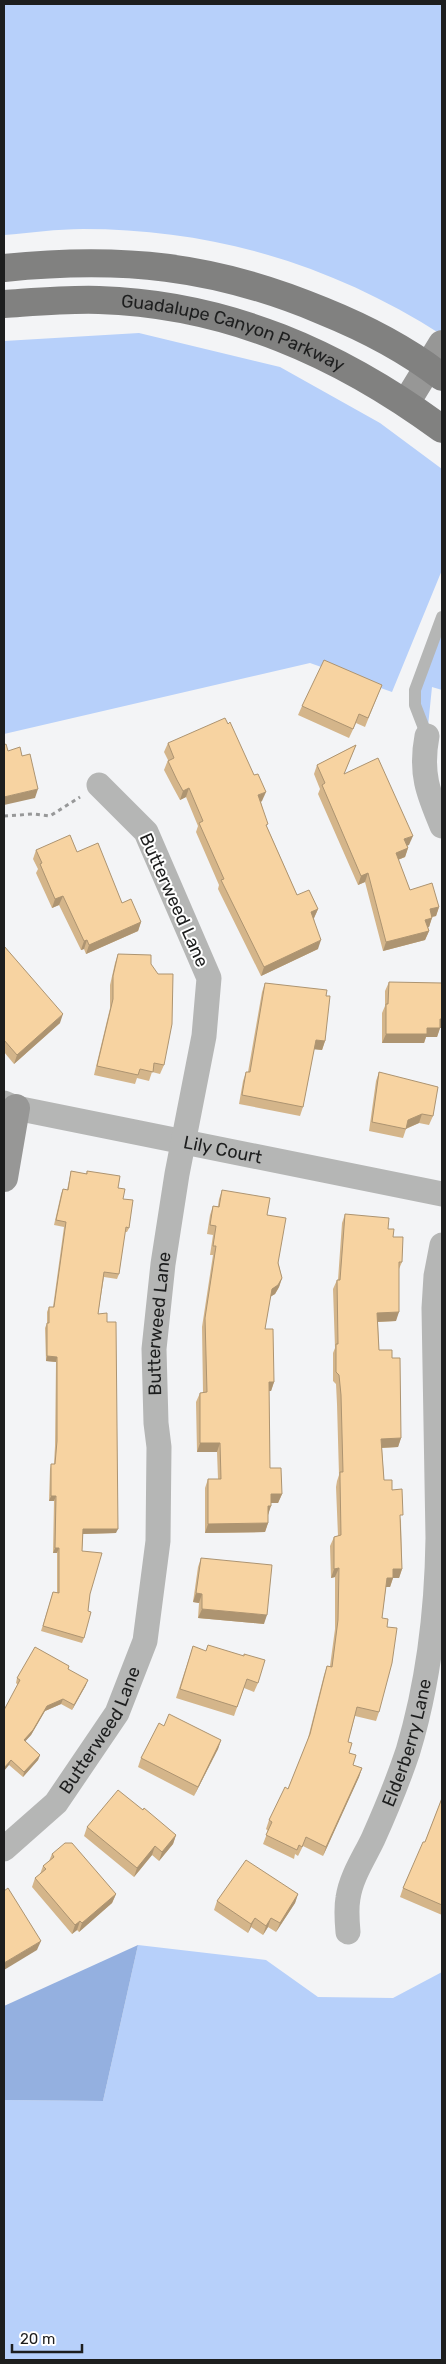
<svg xmlns="http://www.w3.org/2000/svg" width="446" height="2364" font-family="Rubik,sans-serif">
<style>
.green{fill:#b7d0fa}
.forest{fill:#94b0e0}
.lines{fill:none;stroke-linecap:round;stroke-linejoin:round}
.path{stroke:#979899;stroke-width:3;stroke-dasharray:4 4;stroke-linecap:butt}
.lane{stroke:#b5b6b5;stroke-width:12}
.street{stroke:#b5b6b5;stroke-width:25}
.secondary{stroke:#979796;stroke-width:28}
.primary{stroke:#818180;stroke-width:28}
.wall{fill:#d4b58a}
.shaded-wall{fill:#ad9471}
.building{fill:#f7d3a1;stroke:#ad9471}
.labels{text-anchor:middle;dominant-baseline:central;stroke-width:4;stroke-linejoin:round;paint-order:stroke}
.street-label{font-size:18px;fill:#1d1e1e;stroke:#fff}
</style>
<rect width="100%" height="100%" fill="#f3f4f6"/>
<g class="green">
<path d="M4,4h438v331c-109,-70 -228,-106 -359,-106 -26,0 -53,4 -79,6z"/>
<path d="M139,333l141,34 100,56 62,46v101l-50,122 -82,-29 -306,71v-393z"/>
<path d="M442,617v73l-10,-3 -5,49 -12,-46z"/>
<path d="M138,1945l128,15 52,37 75,1 49,-26v388h-438v-260l99,1z"/>
</g>
<path class="forest" d="M138,1945l-35,156 -99,-1v-94z"/>
<g class="lines">
<path class="path" d="M4,816l29,-2 17,2 30,-19"/>
<path class="lane" d="M427,736l-12,-31v-15l27,-73"/>
<g class="street">
<path d="M427,736c-7,37 1,57 15,90"/>
<path id="s1" d="M4,1103l12,5 426,86"/>
<path id="s2" d="M4,1849l52,-46 61,-90 28,-72 13,-100 1,-94 -3,-24 -2,-74 9,-85 14,-90 27,-138 5,-58 -63,-146 -47,-47"/>
<path id="s3" d="M348,1932c-1,-11 -2,-23 0,-34 3,-21 16,-40 25,-59 13,-29 25,-58 35,-88 21,-70 29,-141 30,-213l-4,-230 2,-32 6,-31"/>
</g>
<g class="secondary">
<path d="M406,403l36,-59"/>
<path d="M4,1178l12,-70"/>
</g>
<g class="primary">
<path d="M4,268c117,-12 210,-3 319,43 42,17 83,38 119,66"/>
<path id="s4" d="M4,304c31,-2 63,-5 95,-4 129,4 241,54 343,129"/>
</g>
</g>
<g class="wall">
<path d="M382,685l-17,42 -9,-4 -7,15 -51,-23 4,-9z"/>
<path d="M168,743l94,58 -1,1 6,25 30,68 21,14 -4,9 4,31 -57,27 -43,-87 1,-4 -23,-53 2,-6 -12,-29 -6,3 -6,-11 -10,-19 4,-10 -4,-8z"/>
<path d="M356,745l-12,29 65,71h-2l1,3 -3,9 -7,3 12,30 29,17 -3,9 -4,1 -3,10h-1l1,4 -4,9 -42,11 -18,-69 -7,3 -40,-91 2,-5 -6,-15 3,-9z"/>
<path d="M36,850l41,2 45,51 19,19 -3,9 -52,23 -2,-5 -3,1 -22,-45 -7,3 -16,-35 2,-4 -5,-10z"/>
<path d="M4,946l56,77 -46,41 -10,-12z"/>
<path d="M118,954l33,10 13,101 -4,9 -8,-2 -3,9 -12,-3 -2,6 -41,-9 16,-67v-23l5,-22z"/>
<path d="M389,982l51,46 -3,9h-11l-2,6h-42v-30l3,-7v-15z"/>
<path d="M265,983l61,13 -1,45 -3,9 -8,-1 -11,58 -3,9 -61,-12 4,-23 3,-9h2l14,-80z"/>
<path d="M379,1072l54,44 -4,9 -10,-2 -13,6 -3,9 -34,-7 7,-50z"/>
<path d="M71,1171l15,3 1,-3 31,17 5,11 6,29 -2,4h-2l-6,42 -2,5 -13,-2 -6,37 18,219 -33,1 -1,17 8,43 -6,44 -2,5 -41,-12 12,-39 4,1v-40h-4l1,-52h-5l1,-32 1,-5h3l1,-18 1,-84 -10,-1 -1,-33 2,-5v-11l2,-5h4l11,-80 -10,-2 7,-31 2,-5 4,1 3,-14z"/>
<path d="M222,1190l45,25 15,63 -3,9 -4,7 -5,3 -5,32 9,53 -3,9h-2l1,77 12,26 -4,9h-7l-3,12v8l-3,9 -60,1v-45l3,-9h10l-1,-27h-20l-1,-50 4,-9h3l-1,-66 11,-72h-3l3,-20 -6,-1 3,-19 3,-9h5l1,-7z"/>
<path d="M345,1214l43,15 5,8 9,25 -3,7 -3,52 -18,1 1,28 13,8 9,80 -3,9 -16,1 2,32 8,10 9,31 1,48 -3,9h-6l-3,9h-4l-4,31 -3,94 -3,9 -21,-5 -7,26 1,11 4,12 9,3 -3,9 -36,79 -20,-10 -5,10 -3,-2 -1,5 -31,-15 5,-13 -2,-2 3,-9 19,-31 19,-47 17,-67 3,-9h3l5,-37v-52l-4,1 -1,-32 4,-9 4,-1 -2,-49 1,-6 2,-6 -2,-71 -1,-20 -3,-3v-28l2,-5 -2,-59 4,-9h1l4,-57z"/>
<path d="M201,1558l63,66 -66,-6 1,-15 -6,-1 5,-35z"/>
<path d="M193,1646l65,37 -4,9 -10,-4 -10,28 -58,-18z"/>
<path d="M68,1669l18,16 -14,25 -11,-6 -16,7 -14,24 -6,6 15,14 -2,5 -15,17 -14,-12 9,-80 -2,-2 1,-5z"/>
<path d="M164,1726l57,14 -3,9 -24,47 -56,-29 3,-9z"/>
<path d="M442,1798v117l-42,-18 3,-9 22,-46z"/>
<path d="M143,1810l33,25 -3,9 -14,17 -7,-6 -18,22 -50,-41 3,-9z"/>
<path d="M52,1854l64,40 -4,9 -33,29 -2,-2 -5,4 -40,-47 3,-9 5,-4 3,-8 6,-5z"/>
<path d="M298,1894l-3,9 -19,29 -8,-5 -5,8 -12,-8 -3,6 -34,-23 3,-9z"/>
</g>
<g class="shaded-wall">
<path d="M189,788l-3,9 -6,3 3,-9z"/>
<path d="M38,789l-3,9 -31,7v-8z"/>
<path d="M266,792l-4,9 -7,3 3,-9z"/>
<path d="M413,836l-4,9 -8,3 3,-9z"/>
<path d="M408,848l-3,9 -13,5 4,-9z"/>
<path d="M368,873l-3,9 -7,3 3,-9z"/>
<path d="M63,896l-4,9 -7,3 3,-9z"/>
<path d="M439,907l-3,9 -10,2 4,-9z"/>
<path d="M318,909l-4,9 -6,3 3,-9z"/>
<path d="M432,918l-3,9 -7,2 3,-9z"/>
<path d="M141,922l-3,9 -52,23 3,-9z"/>
<path d="M429,931l-4,9 -42,11 3,-9z"/>
<path d="M87,940l-3,9 -3,1 3,-9z"/>
<path d="M321,940l-3,9 -57,27 3,-9z"/>
<path d="M63,1014l-3,9 -46,41 3,-9z"/>
<path d="M440,1019h2v9h-2l-3,9h-11l-2,6h-42l4,-9 41,-6z"/>
<path d="M316,1040l9,1 -3,9 -10,-1z"/>
<path d="M422,1114l-3,9 -14,6 3,-9z"/>
<path d="M282,1278l-3,9 -4,7 -7,4 4,-9z"/>
<path d="M399,1312l-3,9 -22,1 3,-9z"/>
<path d="M47,1356l10,1 -1,5 -10,-1z"/>
<path d="M269,1382h5l-3,9h-5z"/>
<path d="M401,1438l-3,9 -20,1 3,-9z"/>
<path d="M200,1443h20l-3,9h-20z"/>
<path d="M271,1494h11l-4,9h-10z"/>
<path d="M51,1496h5l-2,5h-5z"/>
<path d="M268,1506h3l-3,9z"/>
<path d="M268,1523l-3,9 -60,1 3,-9z"/>
<path d="M83,1529h35l-2,4 -34,1z"/>
<path d="M55,1548h4l-2,5h-4z"/>
<path d="M339,1568l-4,9 -4,1 3,-9z"/>
<path d="M393,1569h9l-3,9h-6l-3,9h-6l3,-9z"/>
<path d="M196,1593l6,1 -3,9 -6,-1z"/>
<path d="M202,1609l65,6 -3,9 -66,-6z"/>
<path d="M88,1680l-2,5 -14,25 2,-5z"/>
<path d="M63,1699l-2,5 -16,7 -14,24 -9,10 2,-5 23,-34z"/>
<path d="M221,1740l-3,9 -24,47 4,-9z"/>
<path d="M40,1755l-2,5 -15,17 1,-5z"/>
<path d="M11,1760l-2,5 -5,6v-3z"/>
<path d="M362,1768l-3,9 -36,79 3,-9z"/>
<path d="M176,1835l-3,9 -14,17 3,-9z"/>
<path d="M155,1846l-3,9 -18,22 3,-9z"/>
<path d="M116,1894l-4,9 -33,29 3,-9z"/>
<path d="M298,1894l-3,9 -19,29 4,-9z"/>
<path d="M255,1918l-4,9 -3,6 3,-9z"/>
<path d="M271,1918l-3,9 -5,8 3,-9z"/>
<path d="M80,1921l-3,9 -5,4 3,-9z"/>
<path d="M41,1941l-4,9 -33,20v-7z"/>
</g>
<g class="building">
<path d="M324,660l58,25 -14,33 -9,-4 -6,15 -51,-23z"/>
<path d="M225,718l3,6 2,-2 24,53 4,-1 8,18 -8,3 10,29 -2,1 31,70 12,-5 9,19 -7,3 10,28 -57,27 -43,-87 3,-1 -25,-56 4,-2 -14,-33 -6,3 -6,-11 -9,-19 6,-3 -6,-15z"/>
<path d="M6,744l2,7 12,-4 2,9 8,-2 8,35 -34,8v-52z"/>
<path d="M356,745l-12,29 34,-16 35,78 -9,3 4,9 -12,5 14,37 22,-7 7,24 -9,2 2,9 -7,2 4,11 -43,11 -18,-69 -7,3 -39,-91 3,-2 -8,-18z"/>
<path d="M70,835l7,17 21,-9 24,60 9,-4 10,23 -52,23 -2,-5 -3,1 -21,-45 -8,3 -15,-35 2,-1 -6,-13z"/>
<path d="M4,946l59,68 -46,41 -13,-15z"/>
<path d="M118,954l33,1v9l7,10h15l-1,50 -8,41 -10,-2 -1,9 -13,-3 -2,6 -41,-9 16,-67v-23z"/>
<path d="M389,982l53,1v36h-2v9h-13v6h-41v-30h2z"/>
<path d="M265,983l62,7 -1,6h4l-5,45 -9,-1 -13,67 -61,-12 4,-23h4z"/>
<path d="M379,1072l59,15 -5,29 -11,-2 -14,6 -2,9 -34,-7z"/>
<path d="M71,1171l16,3v-3l33,5 -2,12 7,1 -2,10 10,1 -4,28 -3,-1 -7,47 -15,-2 -6,42 9,-1v9h9l2,207h-35l-1,22 20,2 -12,41 -2,17 3,1 -7,26 -41,-12 10,-34 6,1v-45h-4l1,-52h-5v-32h4l2,-23v-84l-10,-1v-33h2v-16h5l12,-85 -10,-2 7,-31 5,1z"/>
<path d="M222,1190l48,8 -3,17 19,3 -8,45 4,15 -4,7 -6,4 -7,40h8l1,53h-5l1,86h11l1,26h-11v12h-3v17l-60,1v-45h13l-1,-36h-20v-50l7,-1 -2,-74 11,-72h-3l3,-20 -6,-1 3,-19 6,1z"/>
<path d="M345,1214l44,4 -1,11h6l-1,8h10l-1,25h-3v50l-22,1 2,37h13v8h8l1,80 -20,1 3,41h8v10l10,-1 1,26h-3l2,54h-9v9h-6l-5,40 6,1 -1,8 10,1 -5,35 -13,49 -22,-5 -9,35 4,1 -3,10 7,2 -3,10 9,3 -36,79 -20,-10 -4,10 -3,-2 -2,5 -31,-15 6,-13 -3,-2 16,-33 3,2 22,-55 17,-68 5,1 6,-47 1,-52 -5,1v-32l7,-2 -1,-57v-6h3l-2,-77 -2,-20 -3,-3v-28h2l-1,-64h3z"/>
<path d="M201,1558l71,7 -5,50 -65,-6v-15l-6,-1z"/>
<path d="M208,1645l36,11v-2l21,6 -7,23 -11,-4 -10,28 -57,-18 13,-43 13,5z"/>
<path d="M35,1647l34,19 -1,3 20,11 -14,25 -11,-6 -16,7 -14,24 -9,10 16,15 -16,17 -13,-12 -7,8v-58l16,-30 -3,-2z"/>
<path d="M169,1714l52,26 -23,47 -57,-29 18,-35 5,3z"/>
<path d="M118,1790l25,20 1,-2 32,27 -14,17 -7,-6 -18,22 -50,-41z"/>
<path d="M442,1798v107l-39,-17 20,-46h2z"/>
<path d="M65,1843h7l44,51 -34,29 -2,-2 -5,4 -40,-47 11,-9 -3,-3 11,-9 -2,-3z"/>
<path d="M246,1860l52,34 -18,29 -9,-5 -5,8 -11,-8 -4,6 -34,-23z"/>
<path d="M8,1888l33,53 -37,22v-72z"/>
</g>
<g class="labels">
<g class="street-label">
<text stroke="none"><textPath href="#s4" startOffset="234">Guadalupe Canyon Parkway</textPath></text>
<text transform="translate(174 900) rotate(66)">Butterweed Lane</text>
<text stroke="none"><textPath href="#s1" startOffset="224">Lily Court</textPath></text>
<text stroke="none"><textPath href="#s2" startOffset="574">Butterweed Lane</textPath></text>
<text stroke="none"><textPath href="#s2" startOffset="155">Butterweed Lane</textPath></text>
<text stroke="none"><textPath href="#s3" startOffset="201">Elderberry Lane</textPath></text>
</g>
</g>
<rect width="446" height="2364" fill="none" stroke="#1d1e1e" stroke-width="10"/>
<path d="M12 2344v8h70v-8" fill="none" stroke="#1d1e1e" stroke-width="2.5"/>
<text x="20" y="2344" font-size="15" fill="#1d1e1e" stroke="#ffffff" stroke-width="4" paint-order="stroke">20 m</text>
</svg>
